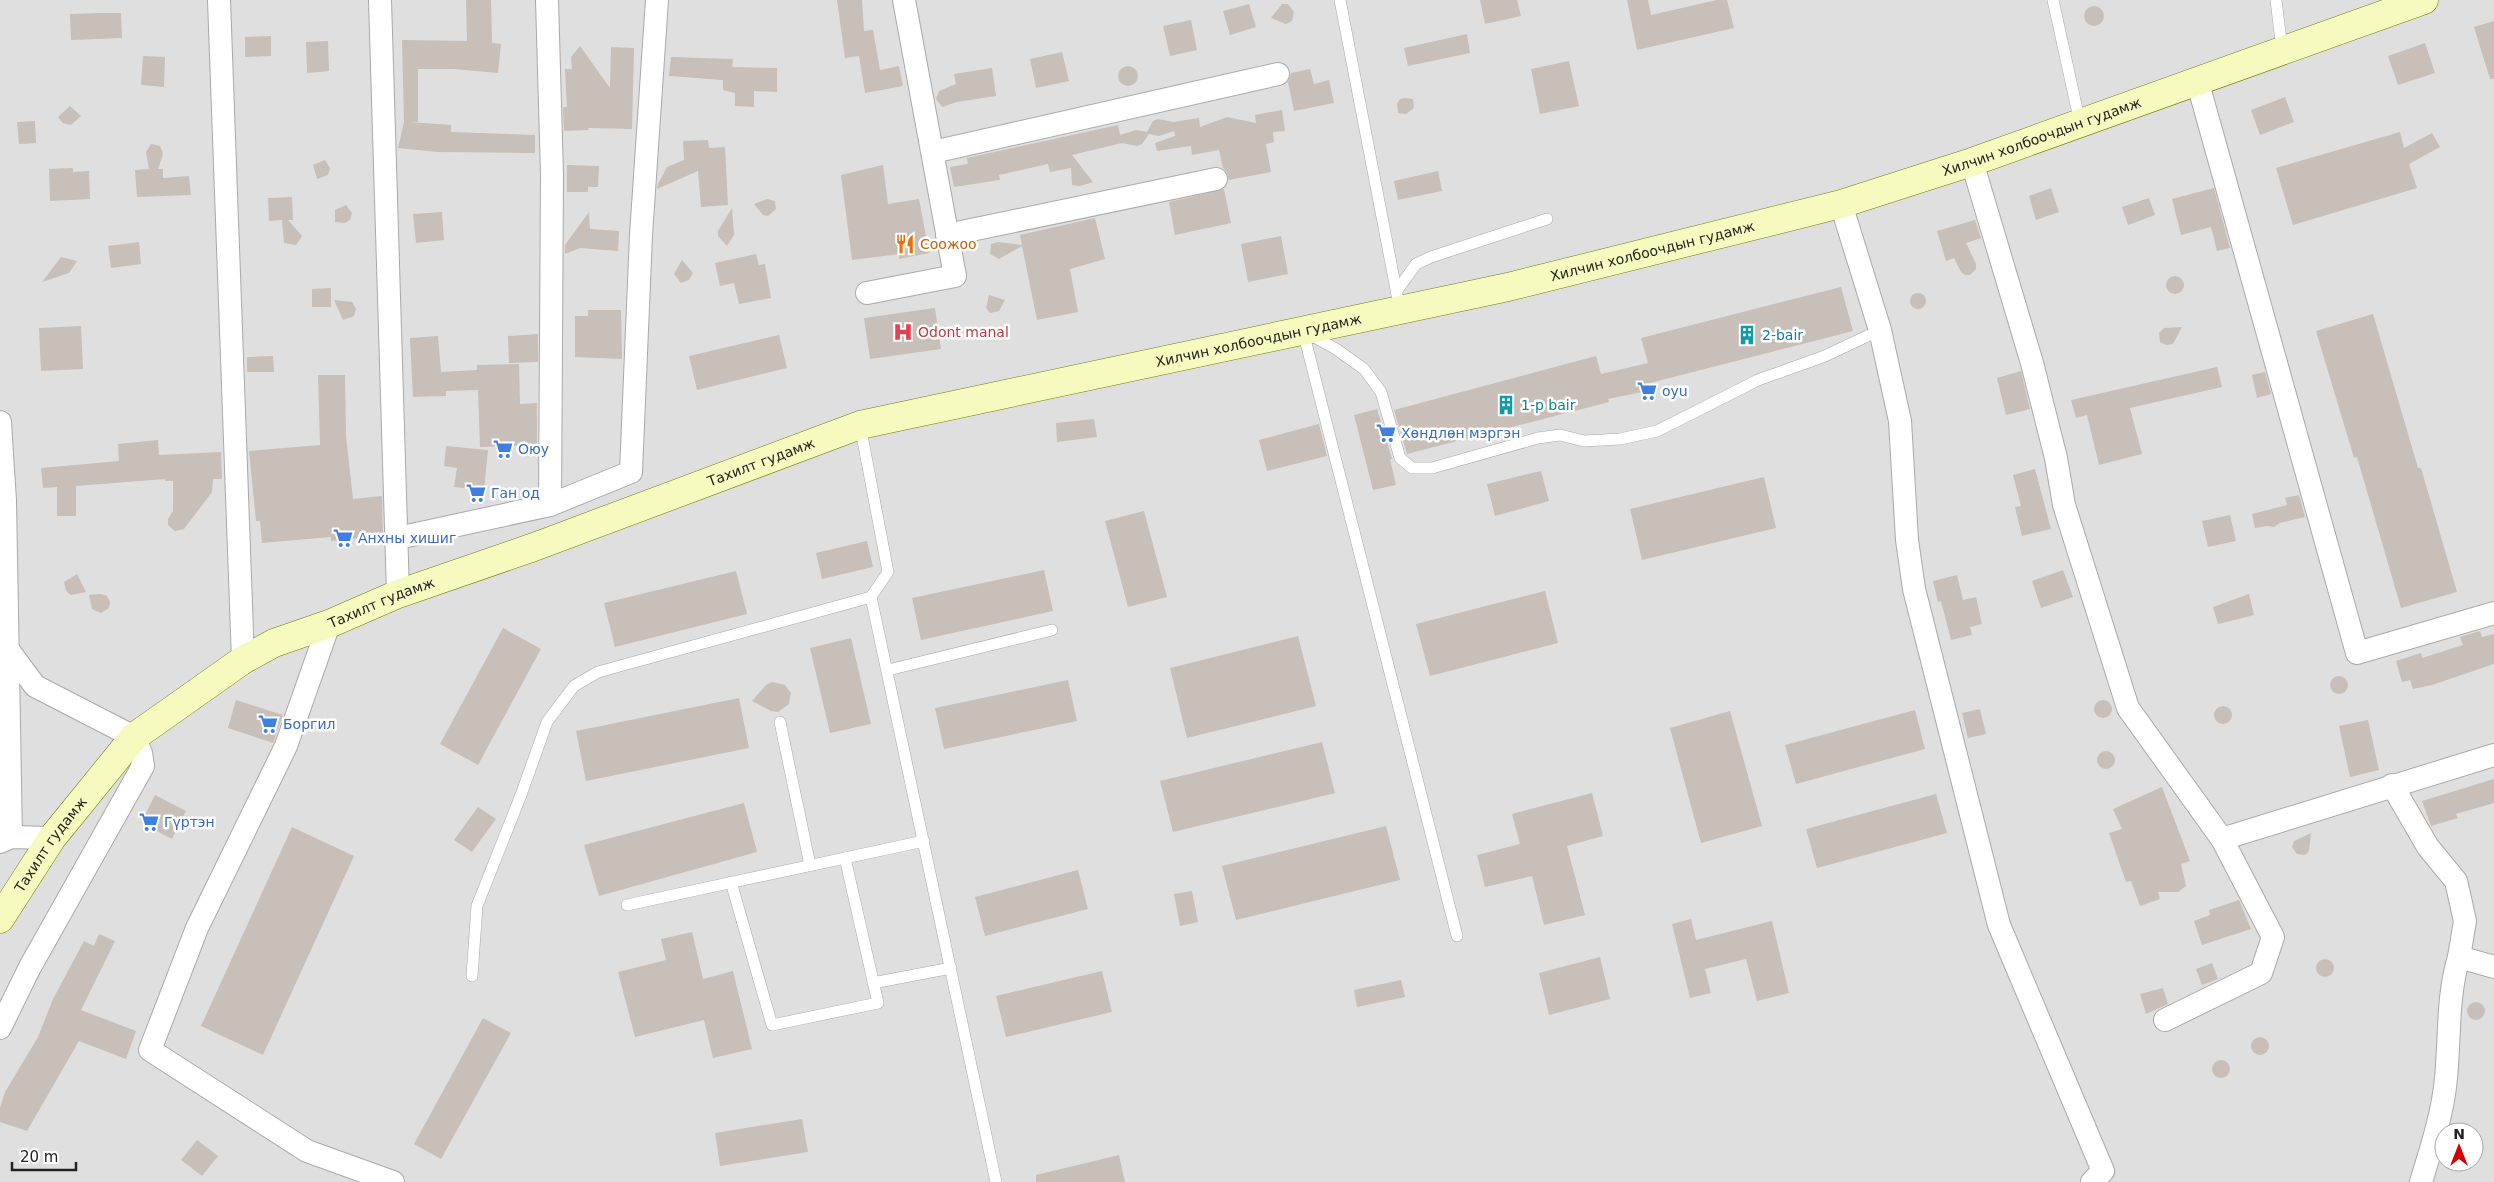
<svg xmlns="http://www.w3.org/2000/svg" width="2494" height="1182" font-family="'DejaVu Sans',sans-serif">
<style>
.residential{fill:#e0dfdf;fill-rule:evenodd}
.building{fill:#c7bfb8}
.lines{fill:none;stroke-linecap:round;stroke-linejoin:round}
.lane-casing{stroke:#a9a9a9;stroke-width:12}
.street-casing{stroke:#a9a9a9;stroke-width:24}
.secondary-casing{stroke:#707d05;stroke-width:29}
.lane{stroke:#fff;stroke-width:11}
.street{stroke:#fff;stroke-width:22}
.secondary{stroke:#f7fabf;stroke-width:28}
.labels{text-anchor:middle;dominant-baseline:central;stroke-width:5;stroke-linejoin:round;paint-order:stroke}
.street-label{font-size:14px;fill:#222;stroke:#fff}
.food-label{font-size:14px;fill:#c56008;stroke:#fff;text-anchor:start}
.health-label{font-size:14px;fill:#be3a42;stroke:#fff;text-anchor:start}
.culture-label{font-size:14px;fill:#0d838f;stroke:#fff;text-anchor:start}
.shop-label{font-size:14px;fill:#366cbe;stroke:#fff;text-anchor:start}
</style>
<rect width="100%" height="100%" fill="#f2efe9"/>
<path class="residential" d="M0,0h2494v1182h-2494zM2444,1132h30v30h-30z"/>
<g class="building">
<path d="M466,0h25l1,43 9,1 -3,29 -45,-4h-35v53h-8l41,3v7l84,3v18l-98,-1 -39,-4 6,-26 -2,-82 65,1z"/>
<path d="M837,0h25l2,31 9,-1 7,40 19,-4 4,20 -38,7 -6,-37 -14,2z"/>
<path d="M1480,0h37l4,16 -36,8z"/>
<path d="M1627,0h21l3,15 66,-15h10l7,28 -97,22z"/>
<path d="M1249,4l7,23 -26,8 -7,-24z"/>
<path d="M1282,4h6l6,8 -2,9 -6,3 -15,-6z"/>
<circle cx="2094" cy="16" r="10"/>
<path d="M99,13h22l1,25 -51,2 -1,-26z"/>
<path d="M1191,20l6,30 -27,6 -7,-30z"/>
<path d="M2494,21v58h-4l-16,-52z"/>
<path d="M1467,34l3,19 -62,13 -4,-18z"/>
<path d="M271,36v20l-26,1v-20z"/>
<path d="M328,41l1,30 -22,2 -1,-31z"/>
<path d="M2425,43l10,30 -37,12 -10,-29z"/>
<path d="M580,46l30,42 1,-41 23,1 -2,81 -44,-1 1,2 -25,1 -1,-24h4l-2,-38h7l-1,-12z"/>
<path d="M1062,52l7,29 -33,7 -6,-29z"/>
<path d="M143,56l22,1 -1,30 -23,-2z"/>
<path d="M671,57l62,2 -1,8 45,1v24l-23,-1v16l-19,-1v-13l-12,-3v-10l-54,-4z"/>
<path d="M1569,61l10,45 -39,8 -9,-45z"/>
<circle cx="1128" cy="76" r="10"/>
<path d="M992,68l4,28 -39,6 -15,5 -6,-8 3,-8 17,-7 -2,-10z"/>
<path d="M1310,69l4,15 15,-4 5,23 -40,8 -6,-29 3,-9z"/>
<path d="M2285,97l9,25 -34,13 -9,-25z"/>
<path d="M1405,98l8,1 1,9 -8,6 -8,-1 -1,-9 3,-5z"/>
<path d="M70,106l11,10 -10,9 -8,-2 -5,-6z"/>
<path d="M1282,110l3,21 -12,1 1,10 -8,2 5,28 -42,8 -3,-9 -3,-3 -4,-18 -27,5 -1,-9 -34,5 -2,-8 20,-7 -1,-5 -15,5 -10,-2 -7,10 -5,2 -15,-3 -50,12 21,27 -13,4 -8,-1 -1,-17 -21,4 -2,-8 -49,11 1,5 -46,7 -4,-20 18,-3 -1,-6 151,-33 2,10 16,-5 11,2 6,-11 5,-2 15,3 26,-4 1,9 27,-10 29,6 -1,-8z"/>
<path d="M35,121l1,22 -17,1 -2,-22z"/>
<path d="M2400,132l4,16 28,-15 8,14 -31,17 8,24 -124,37 -17,-57z"/>
<path d="M708,140l1,8 16,-1 3,58 -27,2 -3,-36 -41,18 1,-5 9,-17 17,-7 -1,-19z"/>
<path d="M151,144l9,2 3,8 -5,15h5v9l26,-2 2,19 -54,2 -2,-27 14,-1 -3,-17z"/>
<path d="M325,160l5,8 -2,7 -11,4 -4,-14z"/>
<path d="M567,165l32,1 -1,21h-10v5h-21z"/>
<path d="M883,165l5,39 31,-5 10,54 -30,6v-5l-47,6 -11,-85z"/>
<path d="M73,168v4l16,-1 1,28 -40,2 -1,-32z"/>
<path d="M1438,171l4,20 -44,9 -4,-19z"/>
<path d="M2051,188l8,24 -23,8 -7,-24z"/>
<path d="M2214,188l16,60 -13,3 -6,-24 -30,8 -9,-36z"/>
<path d="M1224,189l7,34 -56,12 -6,-33z"/>
<path d="M292,197l1,23h-5l14,16 -6,9 -12,-2 -2,-23 -13,1 -1,-23z"/>
<path d="M2149,198l6,17 -27,10 -6,-18z"/>
<path d="M767,199l8,2 1,8 -8,7 -5,-1 -9,-11z"/>
<path d="M346,205l6,8 -2,7 -5,3 -10,-1v-12z"/>
<path d="M732,208l2,27 -7,11 -9,-10v-5z"/>
<path d="M442,212l2,28 -28,3 -3,-29z"/>
<path d="M589,212l1,17 29,2 -1,20 -38,-3 -15,6v-9z"/>
<path d="M1095,218l10,41 -35,10 8,43 -41,8 -15,-74 -23,13 -9,-5 1,-10 7,-2 24,3 -2,-10z"/>
<path d="M1975,220l6,18 -15,5 10,21v5l-6,6h-5l-4,-3 -7,-14 -8,3 -9,-30z"/>
<path d="M1281,236l7,38 -40,8 -7,-38z"/>
<path d="M139,242l2,22 -30,4 -3,-22z"/>
<path d="M756,254l3,11 6,-1 6,34 -32,6 -5,-21 -14,3 -5,-23z"/>
<path d="M61,257l16,4 -8,12 -27,9z"/>
<path d="M682,260l11,13 -4,7 -8,3 -7,-9z"/>
<circle cx="2175" cy="285" r="9"/>
<path d="M1841,287l12,44 -207,53 1,7 -39,8 1,3 -202,52 -13,-44 202,-54 5,18 47,-11 -7,-25z"/>
<path d="M331,288v19h-19v-18z"/>
<circle cx="1918" cy="301" r="8"/>
<path d="M989,295l16,5 -6,11 -9,2 -4,-5z"/>
<path d="M334,300l18,2 4,7 -2,7 -11,4z"/>
<path d="M935,308l6,41 -71,10 -6,-41z"/>
<path d="M588,310h33l1,49 -47,-2v-41h13z"/>
<path d="M2373,314l45,154h3l36,124 -56,16 -44,-151 -3,1 -38,-127z"/>
<path d="M81,326l2,43 -42,2 -2,-43z"/>
<path d="M2182,327l-9,17 -7,1 -6,-3 -1,-9 5,-5z"/>
<path d="M538,334v28l-29,1 -1,-27z"/>
<path d="M779,335l8,33 -90,22 -8,-34z"/>
<path d="M438,336l3,36 36,-2v-5l42,-1 1,40 17,-1v42l-57,2 -2,-57 -32,1v5l-33,1 -3,-59z"/>
<path d="M273,356l1,16h-27v-15z"/>
<path d="M2217,367l5,20 -92,21 12,46 -43,11 -12,-50 -11,3 -5,-18z"/>
<path d="M2021,371l9,38 -24,6 -9,-37z"/>
<path d="M2265,372l6,22 -14,4 -5,-23z"/>
<path d="M318,375h27l1,61 7,63 29,-3 1,40 -52,5v-4l-69,6 -2,-22h-4l-7,-70 71,-6z"/>
<path d="M1377,409l15,50h-2l6,26 -23,5 -19,-75z"/>
<path d="M1094,419l3,18 -40,5 -1,-19z"/>
<path d="M1319,424l8,32 -60,15 -8,-31z"/>
<path d="M158,440l1,15 62,-3 1,27h-9l-1,13 -28,37 -9,2 -7,-6v-6l5,-8v-30h-8v-2l-89,7v30h-19v-29l-14,1 -2,-20 78,-7 -1,-17z"/>
<path d="M446,446l42,4 -4,40 -30,-3 3,-19 -13,-2z"/>
<path d="M2035,469l16,60 -29,7 -7,-29 6,-1 -8,-31z"/>
<path d="M1541,471l8,30 -54,15 -8,-32z"/>
<path d="M1764,477l12,51 -134,32 -12,-51z"/>
<path d="M2299,495l6,22 -25,6 -6,4 -7,-1 -12,2 -3,-14 35,-9 -2,-7z"/>
<path d="M1144,511l23,86 -39,10 -23,-86z"/>
<path d="M2230,515l6,26 -28,6 -6,-26z"/>
<path d="M867,541l6,26 -51,12 -6,-26z"/>
<path d="M1044,570l9,41 -132,29 -9,-42z"/>
<path d="M2063,570l10,27 -32,11 -9,-27z"/>
<path d="M736,571l11,43 -132,33 -11,-44z"/>
<path d="M77,574l9,18 -15,3 -5,-4 -2,-9z"/>
<path d="M1957,575l6,25 13,-3 6,27 -12,3 2,8 -21,5 -10,-39 -3,1 -5,-21z"/>
<path d="M1545,591l13,52 -128,33 -14,-52z"/>
<path d="M101,594l6,2 3,6 -1,6 -8,5 -9,-4 -3,-14z"/>
<path d="M2249,594l5,21 -36,9 -5,-17z"/>
<path d="M503,628l38,21 -63,116 -38,-21z"/>
<path d="M2480,631l2,6 12,-3v30l-62,21 -19,4 -3,-9 -8,2 -6,-21 25,-8 1,5 41,-13 -3,-8z"/>
<path d="M1298,636l18,70 -129,32 -17,-70z"/>
<path d="M851,638l20,86 -41,9 -20,-85z"/>
<circle cx="2339" cy="685" r="9"/>
<path d="M1068,680l9,41 -133,28 -9,-41z"/>
<path d="M772,682l13,3 6,8 -2,11 -11,8 -7,-1 -19,-10 14,-16z"/>
<path d="M739,698l10,50 -163,33 -10,-50z"/>
<path d="M236,700l47,15 -10,28 -45,-15z"/>
<circle cx="2103" cy="709" r="9"/>
<circle cx="2223" cy="715" r="9"/>
<path d="M1980,709l6,25 -18,4 -6,-25z"/>
<path d="M1915,710l10,39 -129,35 -11,-39z"/>
<path d="M1730,711l32,115 -61,17 -31,-115z"/>
<path d="M2368,720l11,50 -29,7 -11,-51z"/>
<path d="M1322,742l13,51 -162,39 -13,-51z"/>
<circle cx="2106" cy="760" r="9"/>
<path d="M2494,779v24l-38,11 2,4 -27,8 -9,-25z"/>
<path d="M2162,787l28,74 -9,3 5,22 -8,6h-20l2,7 -20,7 -9,-25 -5,1 -17,-49 13,-4 -9,-20z"/>
<path d="M1592,793l11,43 -36,10 18,69 -41,10 -12,-49 -47,11 -8,-32 43,-11 -8,-30z"/>
<path d="M1936,794l11,39 -130,35 -11,-39z"/>
<path d="M155,795l31,16 -14,28 -31,-16z"/>
<path d="M744,803l13,49 -158,44 -15,-51z"/>
<path d="M478,807l18,12 -24,33 -18,-12z"/>
<path d="M1386,826l14,54 -164,40 -14,-54z"/>
<path d="M292,827l62,29 -91,199 -62,-29z"/>
<path d="M2311,833l-2,18 -4,4 -8,-1 -5,-7 2,-6z"/>
<path d="M1078,870l10,39 -103,27 -10,-39z"/>
<path d="M1192,891l6,31 -18,4 -6,-32z"/>
<path d="M2239,900l12,29 -49,16 -8,-24 16,-6 -1,-5z"/>
<path d="M1691,919l5,21 76,-19 17,72 -32,8 -11,-42 -41,10 6,24 -21,5 -18,-74z"/>
<path d="M692,932l11,47 30,-8 19,78 -39,9 -9,-38 -69,17 -17,-65 48,-12 -5,-21z"/>
<path d="M99,934l16,7 -34,69 55,21 -10,28 -47,-18 -52,90 -27,-9v-14l5,-16 33,-55 15,-38 31,-58 10,5z"/>
<path d="M1600,957l10,42 -61,16 -10,-42z"/>
<circle cx="2325" cy="968" r="9"/>
<path d="M2212,963l6,16 -16,6 -6,-16z"/>
<path d="M1102,971l10,41 -106,25 -10,-41z"/>
<path d="M1401,980l4,17 -48,10 -3,-17z"/>
<path d="M2163,988l5,16 -22,10 -6,-20z"/>
<circle cx="2476" cy="1011" r="9"/>
<path d="M483,1018l28,15 -70,126 -27,-15z"/>
<circle cx="2260" cy="1046" r="9"/>
<circle cx="2221" cy="1069" r="9"/>
<path d="M802,1119l6,33 -88,14 -5,-33z"/>
<path d="M197,1140l21,16 -16,20 -21,-16z"/>
<path d="M1119,1155l6,27h-89v-7z"/>
</g>
<g class="lines">
<defs>
<g id="lane">
<path d="M1340,0l60,310"/>
<path d="M2053,0l27,123"/>
<path d="M2276,0l6,50"/>
<path d="M1396,292l20,-28 15,-7 116,-38"/>
<path d="M1303,331l154,605"/>
<path d="M1309,334l27,15 28,20 17,23 19,66 12,10h20l106,-30 22,-3 24,6 36,-2 37,-8 101,-51 67,-24 55,-26"/>
<path d="M860,425l28,147 -17,25 125,585"/>
<path d="M888,670l164,-40"/>
<path d="M780,722l30,143"/>
<path d="M731,882l41,143 106,-22 -33,-145"/>
<path d="M627,905l297,-64"/>
<path d="M472,976l5,-70 44,-111 26,-73 27,-36 24,-14 273,-75"/>
<path d="M873,983l78,-15"/>
</g>
<g id="street">
<path d="M219,0l24,660"/>
<path d="M380,0l18,594"/>
<path d="M547,0l5,175 -2,330"/>
<path d="M2197,80l160,573 137,-40"/>
<path d="M933,152l345,-78"/>
<path d="M1972,162l60,201 24,95 8,47 64,203 94,131 51,98 -12,36 -96,47"/>
<path d="M1841,204l39,126 20,91 7,119 7,49 85,336 104,246 -11,11"/>
<path d="M947,235l269,-56"/>
<path d="M867,293l88,-17 -51,-276"/>
<path d="M0,422l5,79 6,336"/>
<path d="M398,538l152,-33 81,-33 10,-237 16,-235"/>
<path d="M329,624l-43,122 -89,182 -47,122 157,101 86,31"/>
<path d="M2392,785l36,62 28,34 9,40 -6,36 35,10"/>
<path d="M2222,839l272,-84"/>
<path d="M0,842l11,-5 41,1"/>
<path d="M0,1028l30,-61 113,-201 -2,-13 -7,-16 -99,-51 -26,-35"/>
<path d="M2421,1182c10,-33 22,-69 25,-104 4,-40 1,-82 13,-121"/>
</g>
<g id="secondary">
<path id="s1" d="M0,919l52,-81 82,-101 109,-77 31,-17 55,-19 69,-30 136,-47 326,-122 648,-138 333,-83 131,-42 452,-162"/>
</g>
</defs>
<use href="#lane" class="lane-casing"/>
<use href="#street" class="street-casing"/>
<use href="#secondary" class="secondary-casing"/>
<use href="#lane" class="lane"/>
<use href="#street" class="street"/>
<use href="#secondary" class="secondary"/>
</g>
<defs>
<symbol id="restaurant-bare" viewBox="-9 -9 18 18"><path d="M-5-6h1v4h1v-4h1v4h1v-4h1v5L-1.5 .5V6h-2V.5L-5-1ZM5-6V6H3V1.5H1.5Q1.5-4 5-6Z" fill="#e8710a" stroke="#fff" stroke-width="2.5" paint-order="stroke"/></symbol>
<symbol id="hospital-bare" viewBox="-9 -9 18 18"><path d="M-5-5h3v3.5h4V-5h3V5h-3V1.5h-4V5h-3Z" fill="#e0444e" stroke="#fff" stroke-width="2.5" paint-order="stroke"/></symbol>
<symbol id="building-bare" viewBox="-9 -9 18 18"><path d="M-4-6H4V6H1V3H-1V6H-4ZM-2.5-4.3h1.7v1.8h-1.7ZM.8-4.3h1.7v1.8H.8ZM-2.5-1h1.7V.8h-1.7ZM.8-1h1.7V.8H.8Z" fill="#0f9aa8" stroke="#fff" stroke-width="2.5" paint-order="stroke"/></symbol>
<symbol id="supermarket-bare" viewBox="-9 -9 18 18"><path d="M-6-5.5h2.5l.6 2H6L4.5 2H-2.5L-4.4-4H-6ZM-1.5 3.2a1.3 1.3 0 1 0 .1 0ZM3 3.2a1.3 1.3 0 1 0 .1 0Z" fill="#3f7fe0" stroke="#fff" stroke-width="2.5" paint-order="stroke"/></symbol>
</defs>
<g fill-rule="evenodd">
<use href="#restaurant-bare" x="891" y="230" width="28" height="28"/>
<use href="#hospital-bare" x="889" y="318" width="28" height="28"/>
<use href="#building-bare" x="1733" y="321" width="28" height="28"/>
<use href="#supermarket-bare" x="1633" y="377" width="28" height="28"/>
<use href="#building-bare" x="1492" y="391" width="28" height="28"/>
<use href="#supermarket-bare" x="1372" y="419" width="28" height="28"/>
<use href="#supermarket-bare" x="489" y="435" width="28" height="28"/>
<use href="#supermarket-bare" x="462" y="479" width="28" height="28"/>
<use href="#supermarket-bare" x="329" y="524" width="28" height="28"/>
<use href="#supermarket-bare" x="254" y="710" width="28" height="28"/>
<use href="#supermarket-bare" x="135" y="808" width="28" height="28"/>
</g>
<g class="labels">
<g class="street-label">
<text stroke="none"><textPath href="#s1" startOffset="2238">Хилчин холбоочдын гудамж</textPath></text>
<text stroke="none"><textPath href="#s1" startOffset="1832">Хилчин холбоочдын гудамж</textPath></text>
<text stroke="none"><textPath href="#s1" startOffset="1428">Хилчин холбоочдын гудамж</textPath></text>
<text stroke="none"><textPath href="#s1" startOffset="915">Тахилт гудамж</textPath></text>
<text stroke="none"><textPath href="#s1" startOffset="510">Тахилт гудамж</textPath></text>
<text stroke="none"><textPath href="#s1" startOffset="90">Тахилт гудамж</textPath></text>
</g>
<g class="food-label">
<text x="920" y="244">Соожоо</text>
</g>
<g class="health-label">
<text x="918" y="332">Odont manal</text>
</g>
<g class="culture-label">
<text x="1762" y="335">2-bair</text>
<text x="1521" y="405">1-p bair</text>
</g>
<g class="shop-label">
<text x="1662" y="391">oyu</text>
<text x="1401" y="433">Хөндлөн мэргэн</text>
<text x="518" y="449">Оюу</text>
<text x="491" y="493">Ган од</text>
<text x="358" y="538">Анхны хишиг</text>
<text x="283" y="724">Боргил</text>
<text x="164" y="822">Гүртэн</text>
</g>
</g>
<g transform="translate(2459 1147)"><circle r="24" fill="#ffffff" stroke="#a7a7a7"/>
<path d="M0-4L9 19L0 12L-9 19Z" fill="#d40000"/>
<text y="-8" font-size="14" font-weight="bold" text-anchor="middle" fill="#222222">N</text>
</g>
<path d="M12 1162v8h64v-8" fill="none" stroke="#222222" stroke-width="2.5"/>
<text x="20" y="1162" font-size="15" fill="#222222" stroke="#ffffff" stroke-width="4" paint-order="stroke">20 m</text>
</svg>
